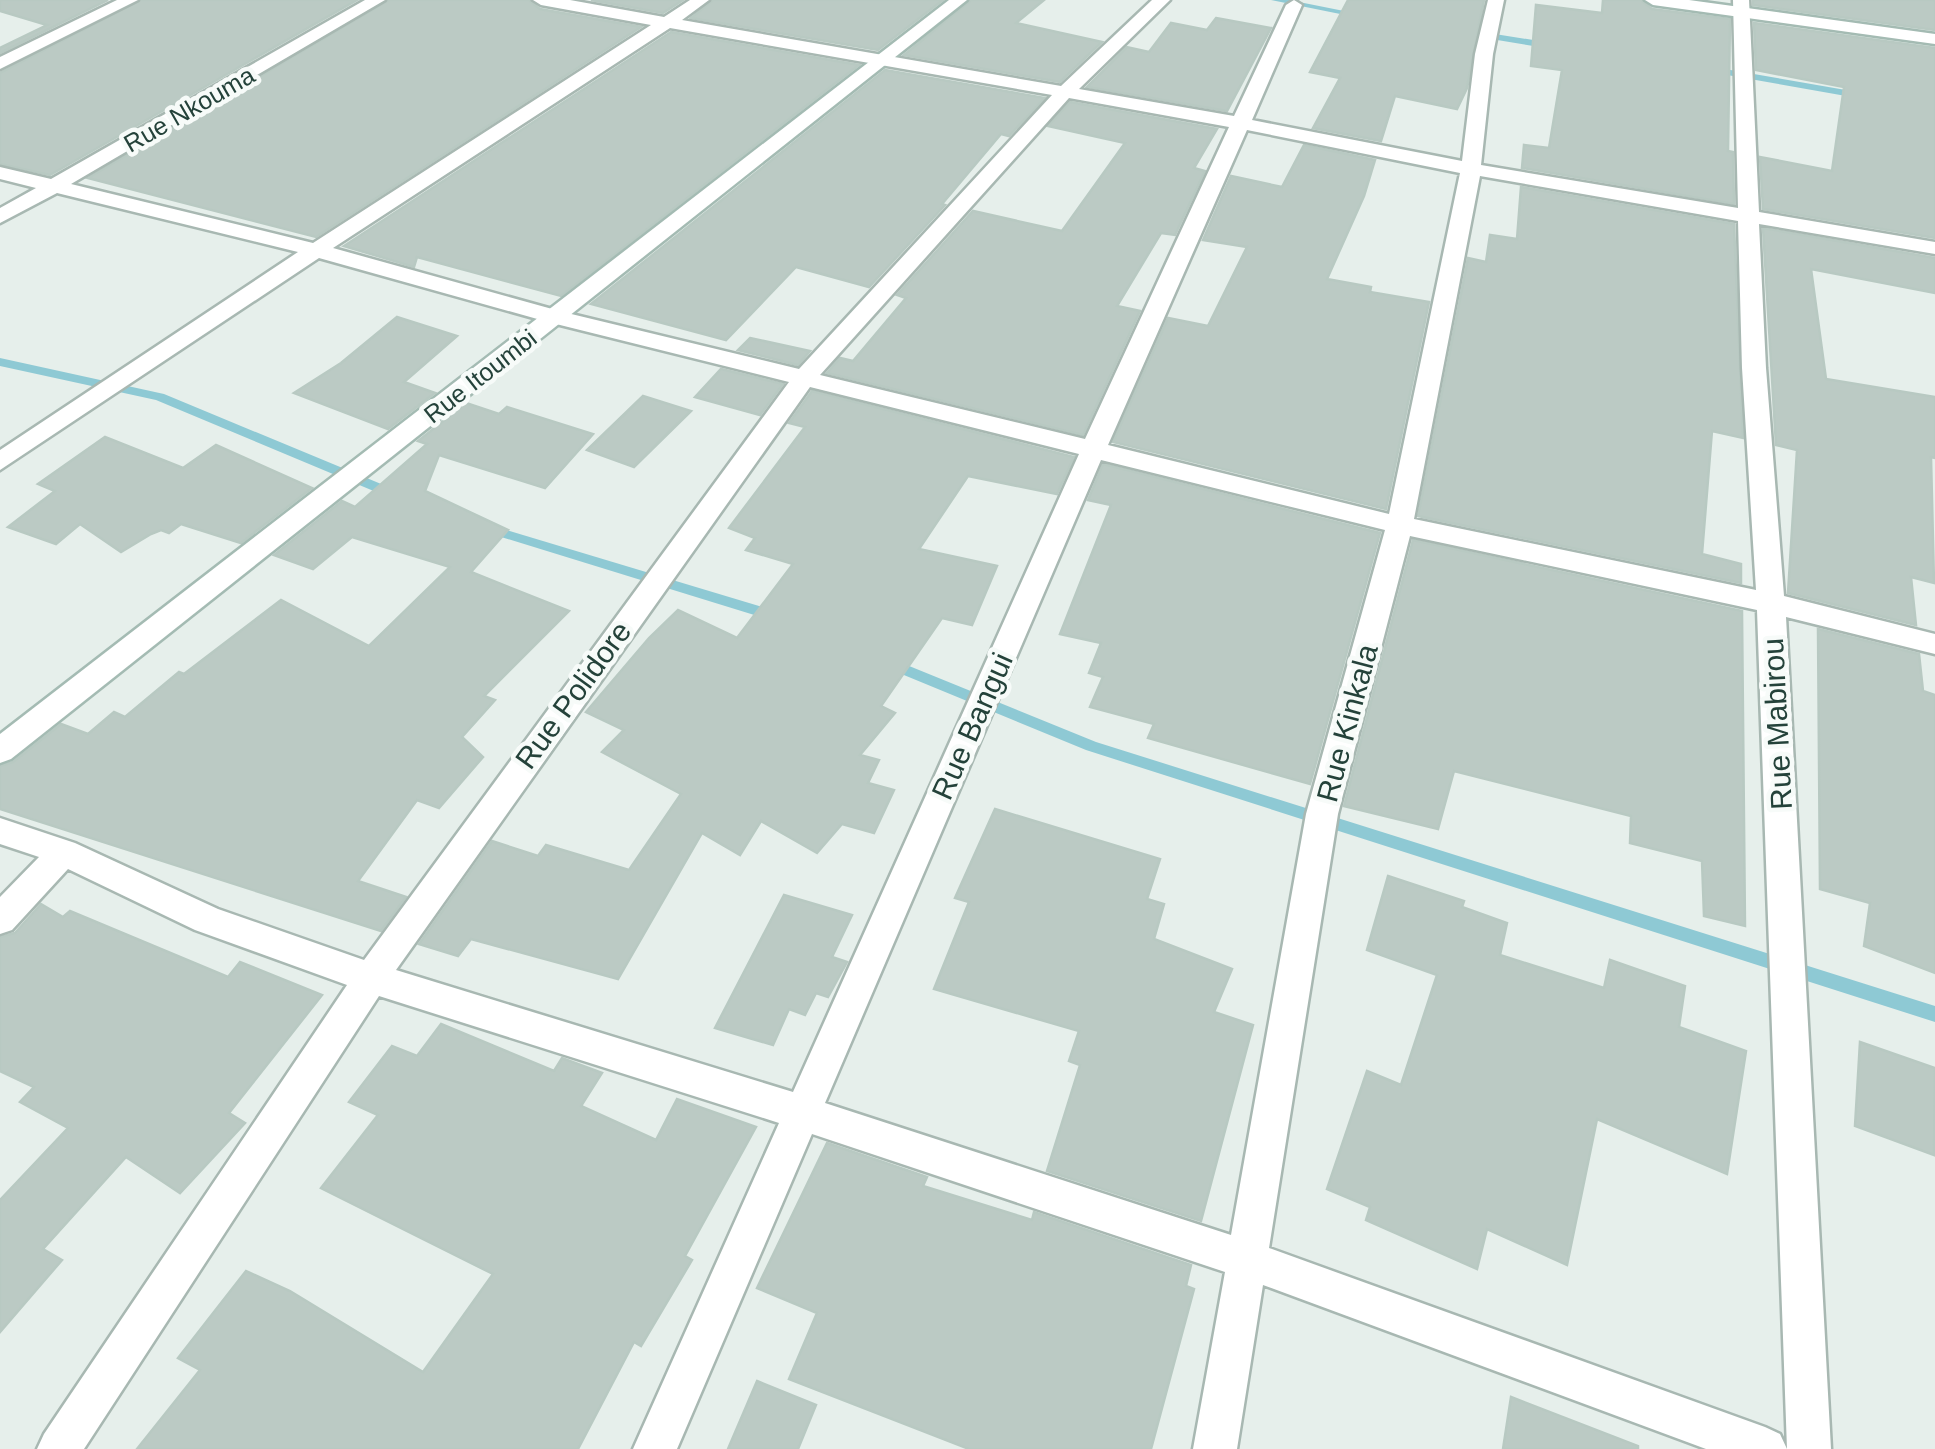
<svg xmlns="http://www.w3.org/2000/svg" width="1935" height="1449" font-family="Helvetica,sans-serif">
<style>
.lines{fill:none;stroke-linecap:round;stroke-linejoin:round}
.stream{fill:#8ec9d4;fill-rule:evenodd}
.building{fill:#bbcac4;stroke:#b8c9c2;stroke-width:2.5}
.street-casing{stroke:#a8b8b2;stroke-width:5}
.secondary-casing{stroke:#a4bbb3;stroke-width:5}
.street{fill:#fff;fill-rule:evenodd}
.secondary{fill:#fff;fill-rule:evenodd}
.labels{text-anchor:middle;dominant-baseline:central;stroke-width:9;stroke-linejoin:round;paint-order:stroke}
.far-street-label{font-size:25px;fill:#24423a;stroke:#f7fbf9}
.street-label{font-size:30px;fill:#24423a;stroke:#f7fbf9}
</style>
<rect width="100%" height="100%" fill="#e6efeb"/>
<g class="lines">
<g class="stream">
<path d="M1271,0h18l75,15 -4,3z"/>
<path d="M1476,31l76,12 4,3 -4,3 -79,-13 -1,-2z"/>
<path d="M1713,67l150,26 5,3 -5,3 -153,-27v-4z"/>
<path d="M0,358l164,36 234,97 1,3 -6,4 -5,-1 -232,-97 -156,-34z"/>
<path d="M490,525l289,87 2,4 -7,5 -289,-89 -2,-3z"/>
<path d="M887,657l209,85 839,264v16l-849,-272 -204,-84 -2,-4 2,-4z"/>
</g>
</g>
<g class="building">
<path d="M0,0h108l-108,53v-5l47,-23 -47,-14z"/>
<path d="M141,0h216l-307,175 -50,-11v-91z"/>
<path d="M389,0h140l11,9 101,18 -325,210 -228,-59z"/>
<path d="M591,0h92l-20,13z"/>
<path d="M713,0h230l-65,50 -187,-32z"/>
<path d="M971,0h73l-28,23 86,19 -42,40 -156,-27z"/>
<path d="M1348,0h136l-17,88 -10,21 -62,-13 -14,45 -68,-13 27,-50 -30,-6z"/>
<path d="M1603,0h38l11,9 78,10 -2,132 5,1 1,52 -212,-36 2,-23 25,3 13,-78 -31,-4 5,-61 66,8z"/>
<path d="M1753,0h182v30l-182,-25z"/>
<path d="M1216,18l55,10 -44,83 -140,-24 40,-40 22,5 22,-29 36,7z"/>
<path d="M1754,23l181,25v190l-172,-29 -3,-52 72,14 12,-84 -88,-17z"/>
<path d="M671,32l188,33 -298,231 -144,-39 -3,10 -70,-21z"/>
<path d="M885,70l160,28 -36,38 -8,-2 -59,70 3,1 -76,82 -73,-20 -70,73 -135,-36z"/>
<path d="M1070,102l147,27 -23,39 11,3 -30,64 -14,-2 -44,73 23,5 -57,124 -256,-62 13,-15 13,3 53,-63 -9,-3 76,-84 89,20 63,-88 -77,-17z"/>
<path d="M1304,145l71,15 -11,36 -37,83 44,8 -1,5 59,10 -43,207 -273,-67 55,-124 40,8 39,-79 -44,-7 28,-64 51,11z"/>
<path d="M1521,187l213,37 9,214 -31,-7 -10,123 39,10v19l-323,-67 50,-258 18,4 4,-27 27,4z"/>
<path d="M1763,228l172,30v35l-124,-24 15,110 109,18v61l-4,-1 3,126 -23,-6 5,48 -128,-32 9,-143 -21,-5z"/>
<path d="M397,317l60,19 -53,46 31,11 -47,36 -94,-36 47,-30z"/>
<path d="M750,338l60,13 -12,14 -60,-15z"/>
<path d="M721,369l62,15 -23,31 -65,-18z"/>
<path d="M812,391l262,66 -17,37 -89,-18 -49,73 78,17 -25,59 -30,-7 -61,88 14,7 -35,42 19,5 -11,23 26,7 -20,43 -32,-9 -25,29 -56,-32 -21,34 -38,-22 -84,146 -147,-40 -13,17 -39,-12 73,-103 46,15 8,-11 83,25 52,-76 -79,-42 22,-22 -38,-18 63,-74 29,-28 59,28 56,-74 -47,-14 9,-12 -26,-10 76,-101 -16,-4z"/>
<path d="M643,396l48,15 -57,56 -47,-17z"/>
<path d="M466,403l33,11 8,-7 86,27 -48,54 -106,-33 -14,36 83,39 -37,42 98,39 -85,85 11,4 -33,37 21,20 -44,51 -22,-8 -59,81 48,16 -25,34 -381,-122v-43l13,-4 48,-38 27,10 26,-22 11,5 54,-45 5,2 97,-74 88,46 81,-79 -98,-30 -39,32 -39,-14 68,-54 13,6 72,-63 -9,-3z"/>
<path d="M105,437l78,31 33,-23 96,43 -71,55 -60,-19 -12,9 -8,-3 -10,4 -30,18 -41,-28 -24,20 -48,-17 47,-36 -17,-7z"/>
<path d="M1103,464l277,69 -70,251 -162,-46 6,-14 -64,-17 13,-30 -14,-4 12,-30 -41,-9 51,-129 -23,-5z"/>
<path d="M1413,540l329,71 3,315 -41,-10 -2,-55 -72,-18 1,-27 -177,-45 -16,58 -94,-23z"/>
<path d="M1818,629l101,25 4,37 12,4v278l-71,-27 6,-43 -50,-14z"/>
<path d="M995,809l165,50 -13,40 17,5 -10,35 78,30 -18,43 39,13 -52,196 -154,-50 33,-106 -11,-4 10,-30 -145,-42 35,-87 -14,-4z"/>
<path d="M1388,876l76,25 -2,6 45,16 -7,32 104,33 6,-28 75,26 -6,41 67,24 -19,123 -130,-55 -30,146 -80,-36 -10,40 -111,-49 4,-13 -43,-18 40,-118 34,14 36,-110 -70,-25z"/>
<path d="M784,895l68,20 -20,42 15,5 -19,35 -12,-4 -11,22 -16,-6 -16,36 -58,-17z"/>
<path d="M41,904l22,13 7,-6 158,66 12,-15 82,33 -93,118 16,10 -65,70 -54,-36 -83,92 19,11 -62,72v-132l68,-72 -48,-26 14,-15 -34,-16v-134l15,-4z"/>
<path d="M441,1024l113,47 8,-13 40,15 -21,33 75,34 21,-41 79,28 -71,129 7,4 -51,86 -7,-4 -56,107h-441l63,-79 -22,-12 68,-87 44,20 133,81 70,-98 -172,-86 57,-73 -29,-13 43,-56 25,10z"/>
<path d="M1860,1042l75,26 -1,87 -79,-29z"/>
<path d="M827,1143l100,34 -4,9 109,34 2,-8 157,53 -5,21 8,3 -43,160h-182l-180,-70 28,-66 -60,-25z"/>
<path d="M757,1381l59,24 -18,44h-70z"/>
<path d="M1511,1397l127,49v3h-135z"/>
</g>
<g class="lines">
<defs>
<g id="street">
<path d="M117,0h21l-138,69v-12z"/>
<path d="M365,0h20l-314,184 242,59 338,-218 -110,-20 -8,-5h37l94,17 26,-17h19l-27,20 379,66 91,-86h18l-91,89 155,27 52,-111 8,-5 8,5 -50,115 210,41 13,-107 13,-54h16l-11,54 -12,111 257,43 -5,-208h16l10,212 176,30v12l-176,-30 7,144 18,228 151,38v20l-149,-37 45,832h-44l-30,-839 -347,-74 -72,278 -69,434 496,179 15,7 7,15h-81l-443,-164 -26,164h-44l32,-177 -413,-138 -135,315h-44l146,-326 -400,-127 -295,453h-47l7,-15 303,-449 -152,-55 -127,-61 -56,61 -12,4v-37l39,-40 -39,-13v-26l75,25 143,66 146,51 425,-578 -241,-60 -229,-64 -319,212v-20l298,-198 -241,-59 -57,30v-15l36,-20 -36,-9v-12l51,12zM670,28l382,67 -253,274 -236,-57 -230,-64zM1069,98l160,29 -144,312 -265,-64zM1247,130l213,43 -71,341 -281,-69zM1480,176l258,45 4,147 14,222 -342,-71zM810,387l269,67 -286,638 -397,-122zM1101,460l284,70 -79,284 -75,421 -406,-132z"/>
</g>
<g id="secondary">
<path d="M949,0h18l-956,759 -11,4v-29z"/>
<path d="M1645,0h44l246,34v10l-282,-39z"/>
</g>
</defs>
<use href="#street" class="street-casing"/>
<use href="#secondary" class="secondary-casing"/>
<use href="#street" class="street"/>
<use href="#secondary" class="secondary"/>
</g>
<g class="labels">
<g class="far-street-label">
<text transform="translate(189 109) rotate(-30)">Rue Nkouma</text>
<text transform="translate(480 376) rotate(-38)">Rue Itoumbi</text>
</g>
<g class="street-label">
<text transform="translate(573 695) rotate(-54)">Rue Polidore</text>
<text transform="translate(1347 723) rotate(-75)">Rue Kinkala</text>
<text transform="translate(1777 724) rotate(-93)">Rue Mabirou</text>
<text transform="translate(972 726) rotate(-66)">Rue Bangui</text>
</g>
</g>
</svg>
